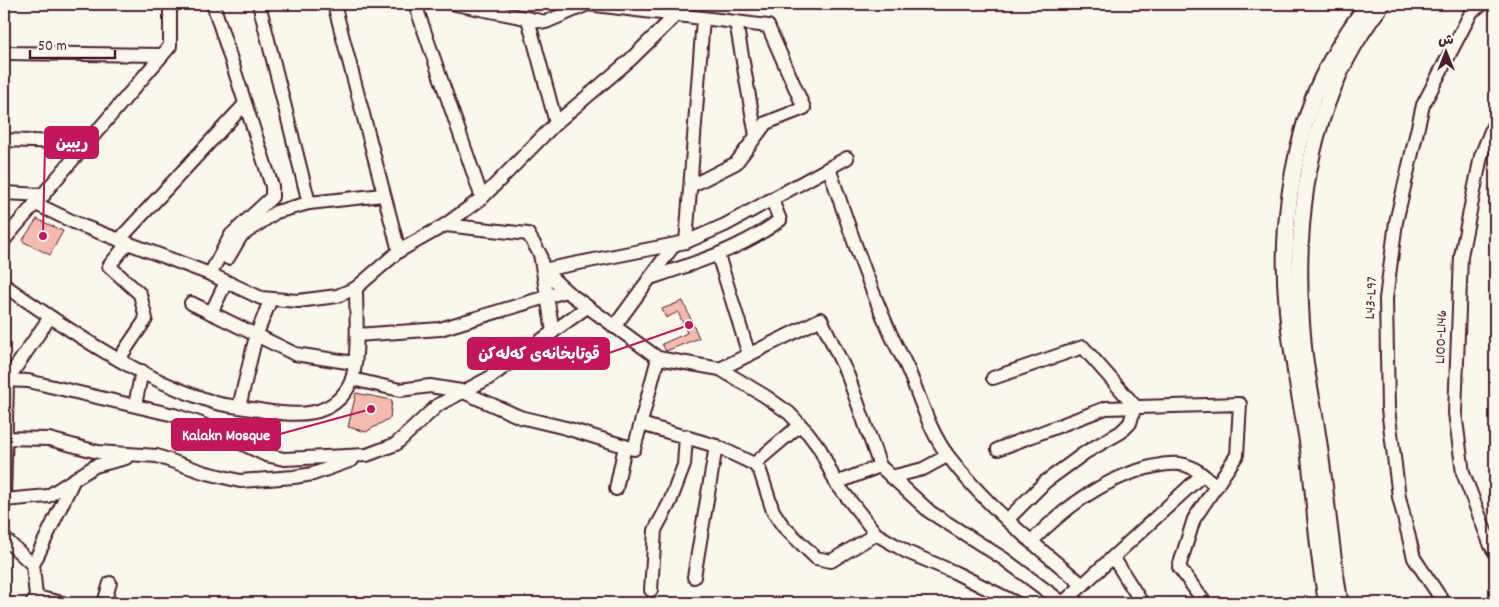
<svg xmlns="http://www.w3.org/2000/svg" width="1499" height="607" font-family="Dekko,'Playpen Sans Arabic',sans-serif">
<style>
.building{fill:#f5baaf;stroke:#4a1f2b}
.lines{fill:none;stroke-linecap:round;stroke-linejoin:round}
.minor-casing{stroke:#4a1f2b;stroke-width:16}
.tertiary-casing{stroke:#4a1f2b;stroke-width:19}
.minor{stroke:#fbf7ec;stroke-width:12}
.tertiary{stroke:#fbf7ec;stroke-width:15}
.labels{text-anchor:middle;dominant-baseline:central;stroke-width:5;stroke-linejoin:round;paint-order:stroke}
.street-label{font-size:15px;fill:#4a1f2b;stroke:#fbf7ec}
.leader{fill:none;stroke:#c2185b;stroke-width:2}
.callout-dot{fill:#c2185b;stroke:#fbf7ec;stroke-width:2}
.callout{fill:#c2185b;stroke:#c2185b;stroke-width:2}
.callout-label{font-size:16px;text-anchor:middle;font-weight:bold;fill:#fff}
</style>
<rect width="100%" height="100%" fill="#fbf7ec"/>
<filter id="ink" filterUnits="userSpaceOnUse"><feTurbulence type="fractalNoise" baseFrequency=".02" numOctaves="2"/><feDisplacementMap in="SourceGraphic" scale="10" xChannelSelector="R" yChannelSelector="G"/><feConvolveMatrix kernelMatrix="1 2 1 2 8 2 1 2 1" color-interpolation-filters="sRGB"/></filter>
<g filter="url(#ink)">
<g class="building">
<path d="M37,219l26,12 -13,24 -28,-14z"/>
<path d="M683,301l16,37 -33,13 -4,-7 25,-11 -9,-21 -12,6 -4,-9z"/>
<path d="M356,393l36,7 -2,18 -24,14 -18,-5z"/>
</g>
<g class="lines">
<defs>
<g id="minor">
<path d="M259,4l50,199"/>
<path d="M334,4l65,247"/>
<path d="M415,4l67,194"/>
<path d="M455,4l91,18 42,-18"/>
<path d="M587,4l181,22 36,82 -38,15 -30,40 -45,23"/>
<path d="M528,19l28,104"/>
<path d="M736,22l20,114"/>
<path d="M4,53l158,2"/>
<path d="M1495,121l-14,35 -20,100 -6,157 8,60 28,73 4,6"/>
<path d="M4,140l83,3"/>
<path d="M829,168c18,54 36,108 59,160 6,15 15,29 21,44 12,28 21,61 40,85 38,50 86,88 134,128"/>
<path d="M4,193l40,2"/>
<path d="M36,204l44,21 130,49 51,24 37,3 39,-5 19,-8 43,-37 46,-26 37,-27 74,-75 74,-63 46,-45"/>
<path d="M445,225l83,9 12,20 13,78"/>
<path d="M4,240l166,-194v-42"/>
<path d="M119,240l126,-136"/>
<path d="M686,242l17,-223"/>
<path d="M718,255l31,100"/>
<path d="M228,258l13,-22 35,-24 33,-9 74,-8"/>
<path d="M543,270l23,21 92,67 62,11 45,27 24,17 19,20 12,16 16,34 40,51 31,18 47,20 62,31"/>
<path d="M543,270l143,-28 39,-17 122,-67"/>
<path d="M210,274l21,-39 41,-38v-11l-59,-182"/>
<path d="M650,278c46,-15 91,-29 130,-58l-8,-20"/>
<path d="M4,285c66,46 134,94 212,118 16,4 33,5 49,8 32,5 66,7 84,-25 11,-19 7,-75 7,-98"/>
<path d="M191,303l104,51 59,9"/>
<path d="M211,313l15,-31"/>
<path d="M614,327l60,-82"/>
<path d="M357,335l83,-6 126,-38"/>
<path d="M119,359l27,-40 -6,-25 -31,-28 18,-22"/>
<path d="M720,369l101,-50 27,57 32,90 50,46 74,47 59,44"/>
<path d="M993,378l90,-31 52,59"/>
<path d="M352,379l48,11 30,-4 31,5 59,26 46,11 68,21 24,-91"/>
<path d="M4,380l24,1 146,34 25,8 67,32 18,4 83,-4 29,-11 42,-39 51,-27 98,-71"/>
<path d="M135,405l7,-34"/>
<path d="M239,407l17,-71 14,-35"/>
<path d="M641,424l75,22 38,18 6,7 13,40 10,15 33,32 15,3 45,-27"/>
<path d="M5,438l44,1 49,13 59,4 46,16 37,9 54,-4 19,-3 39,-14"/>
<path d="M998,449l108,-41 134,-4 -3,51 -43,64 -15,48 26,36"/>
<path d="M754,464l46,-39"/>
<path d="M891,477l32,-8 24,-13"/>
<path d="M836,483l44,-17"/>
<path d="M616,489l9,-43"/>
<path d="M4,500l3,-120 43,-63"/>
<path d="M4,500l44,-4 47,-30 31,-8"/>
<path d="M1007,520l38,-38 41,-30 35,-20 9,-9 5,-17"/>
<path d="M4,538l29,27"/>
<path d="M1031,542c33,-34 70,-62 116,-74 12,-3 25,-6 38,-3 12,3 22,14 32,21"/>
<path d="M1113,557l29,46"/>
<path d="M694,577l22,-131"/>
<path d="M651,590l4,-60 15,-28 14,-37 2,-29"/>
<path d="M36,597l27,6"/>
<path d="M32,603l4,-6 -3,-32 40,-84"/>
<path d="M104,603l6,-20"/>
<path d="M1063,603l139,-128"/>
<path d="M1444,603l-30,-45 -15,-61 -11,-88 -2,-110 10,-77 27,-117 49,-94 11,-7"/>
</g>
<g id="tertiary">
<path d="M1327,603c-11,-54 -12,-110 -20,-165 -7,-44 -17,-89 -20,-134 -6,-67 3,-142 26,-205 13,-34 33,-66 55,-95"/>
<path d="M1340,603c-10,-57 -14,-115 -23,-172 -4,-30 -12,-60 -14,-90 -11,-118 4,-242 79,-337"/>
</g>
</defs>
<use href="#minor" class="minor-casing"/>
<use href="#tertiary" class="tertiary-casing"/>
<use href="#minor" class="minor"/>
<use href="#tertiary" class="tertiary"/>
</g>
</g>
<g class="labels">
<g class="street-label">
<text transform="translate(1372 298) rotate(-87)">L43-L97</text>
<text transform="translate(1442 337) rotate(-88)">L100-L146</text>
</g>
</g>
<path class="leader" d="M43 236L45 143M689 325L609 353M371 409L280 434"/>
<g class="callout-dot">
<circle cx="43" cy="236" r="5"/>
<circle cx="689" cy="325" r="5"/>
<circle cx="371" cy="409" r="5"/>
</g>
<g class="callout">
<rect x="45" y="127" width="53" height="31" rx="5"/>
<rect x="468" y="338" width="141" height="31" rx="5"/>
<rect x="172" y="419" width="108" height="31" rx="5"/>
</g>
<g class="callout-label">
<text x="72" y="148">ریبین</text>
<text x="539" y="359">قوتابخانەی کەلەکن</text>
<text x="226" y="440">Kalakn Mosque</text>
</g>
<rect width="1499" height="607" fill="none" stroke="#fbf7ec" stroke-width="20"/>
<rect x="10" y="10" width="1479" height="587" fill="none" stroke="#4a1f2b" stroke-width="2" filter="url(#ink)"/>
<g transform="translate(1446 52)" stroke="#fbf7ec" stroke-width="4" paint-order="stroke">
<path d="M0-4L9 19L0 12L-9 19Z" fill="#4a1f2b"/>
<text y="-8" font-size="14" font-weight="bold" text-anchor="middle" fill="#4a1f2b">ش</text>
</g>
<path d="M30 50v8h85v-8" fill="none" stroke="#4a1f2b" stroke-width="2.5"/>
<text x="38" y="50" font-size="15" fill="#4a1f2b" stroke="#fbf7ec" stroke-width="4" paint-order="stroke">50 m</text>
</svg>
